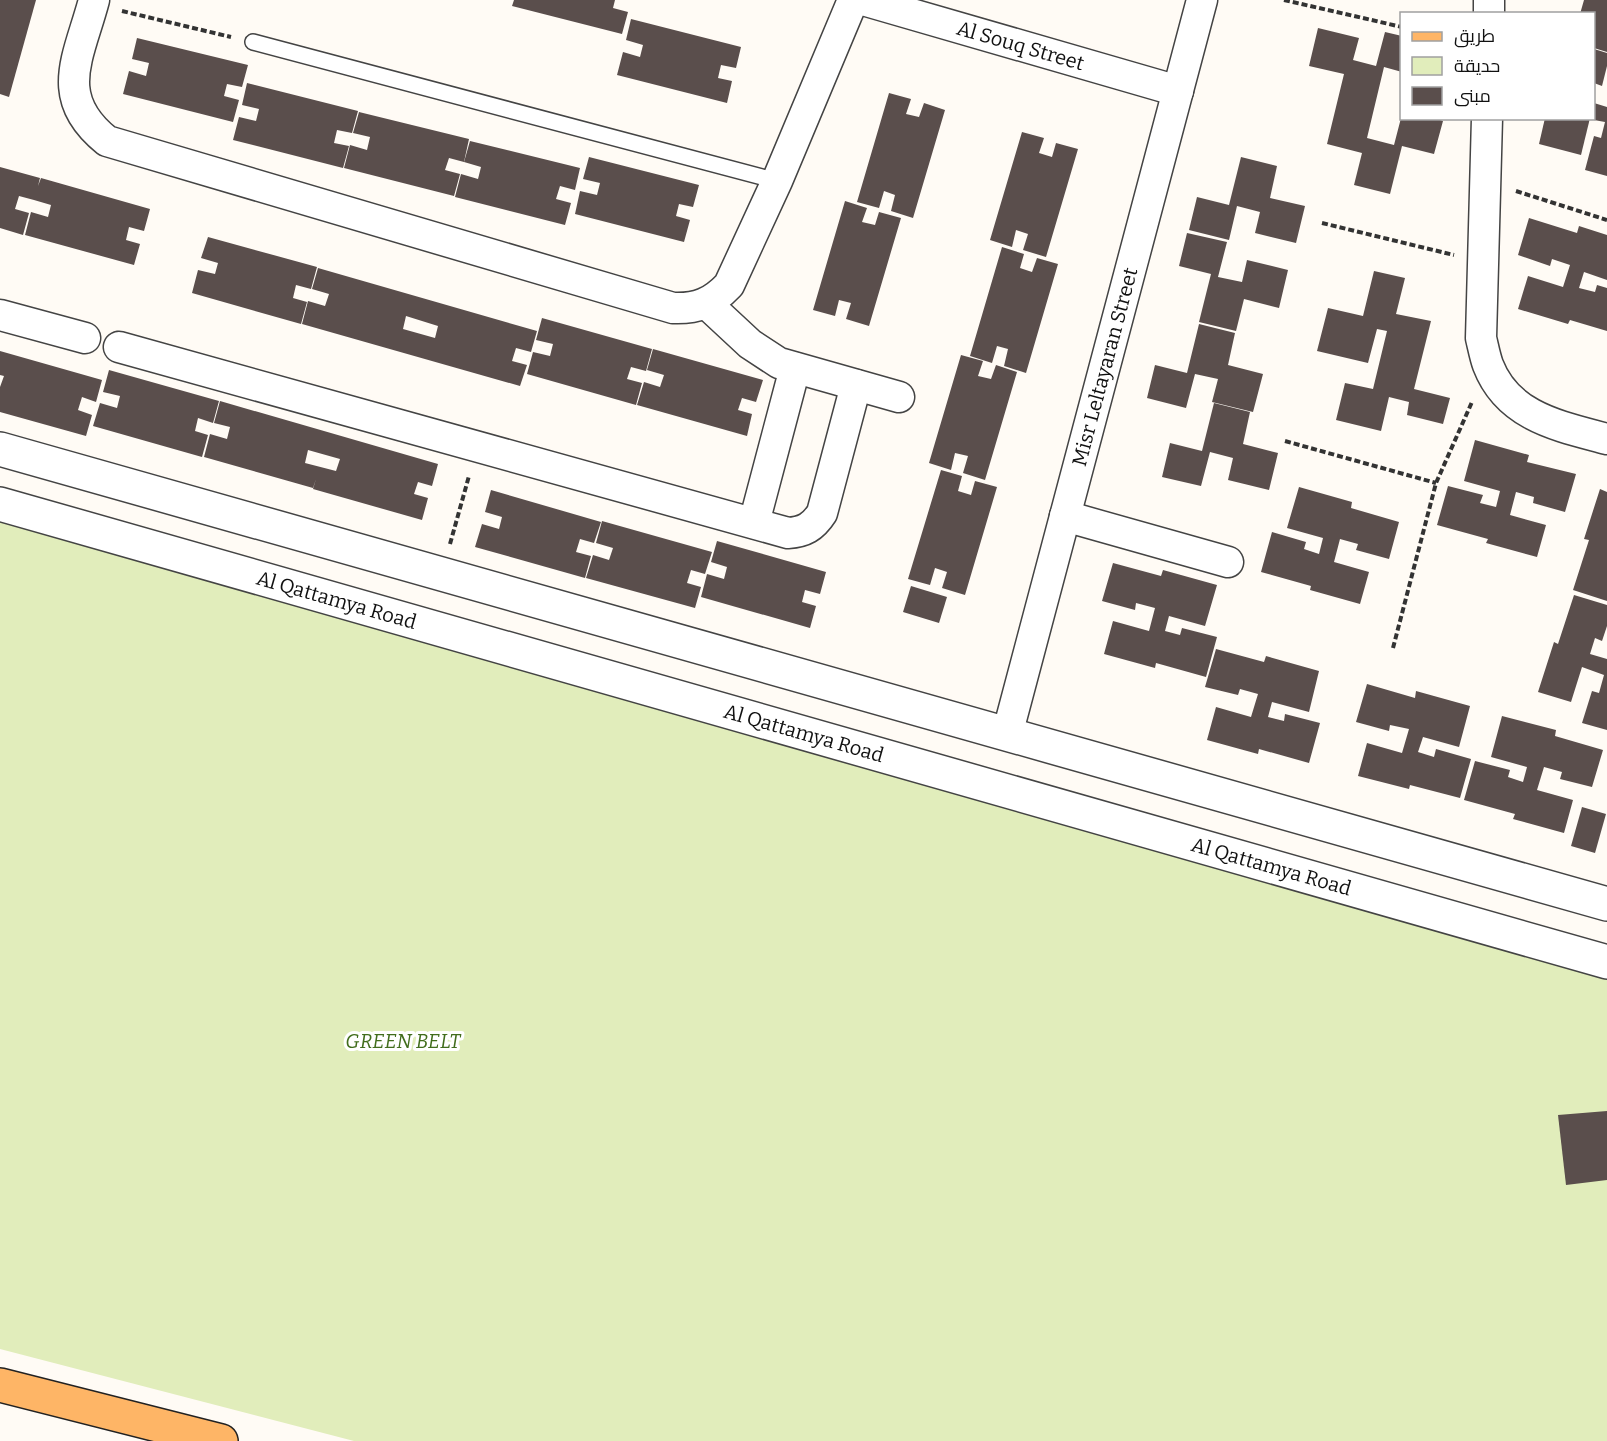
<svg xmlns="http://www.w3.org/2000/svg" width="1607" height="1441" font-family="Bitter,Cairo,serif">
<style>
.green{fill:#e1edbb}
.building{fill:#5a4e4c;fill-rule:evenodd}
.lines{fill:none;stroke-linecap:round;stroke-linejoin:round}
.service-casing{stroke:#444;stroke-width:18}
.minor-casing{stroke:#444;stroke-width:33}
.tertiary-casing{stroke:#444;stroke-width:36}
.primary-casing{stroke:#222;stroke-width:36}
.path{stroke:#333;stroke-width:4;stroke-dasharray:6 3;stroke-linecap:butt}
.service{stroke:#fff;stroke-width:15}
.minor{stroke:#fff;stroke-width:30}
.tertiary{stroke:#fff;stroke-width:33}
.primary{stroke:#feb566;stroke-width:33}
.labels{text-anchor:middle;dominant-baseline:central;stroke-width:6;stroke-linejoin:round;paint-order:stroke}
.street-label{font-size:20px;fill:#111;stroke:#fff}
.park-label{font-size:20px;font-style:italic;fill:#416d1c;stroke:#fff}
</style>
<rect width="100%" height="100%" fill="#fffbf5"/>
<path class="green" d="M0,507l1607,468v466h-1253l-354,-92z"/>
<g class="building">
<path d="M0,0h36l-27,97 -9,-3z"/>
<path d="M514,0h101l-2,8 15,4 -6,22 -110,-28z"/>
<path d="M1584,0h23v52l-13,-4v-34h-14z"/>
<path d="M631,19l110,28 -5,21 -15,-3 -3,13 14,3 -5,22 -110,-28 6,-23 17,5 3,-12 -17,-5z"/>
<path d="M1318,28l41,10 -6,22 23,6 9,-34 17,4v36l-18,-5 -17,71 27,7 7,-27h33l9,3 -9,33 -32,-8 -12,48 -36,-9 8,-32 -35,-9 17,-70 -35,-8z"/>
<path d="M137,38l111,27 -6,22 -15,-3 -3,12 15,4 -6,22 -110,-28 6,-23 17,5 3,-13 -17,-4z"/>
<path d="M1594,49l13,4v13l-5,20 -8,-3z"/>
<path d="M247,83l111,28 -6,22 -15,-3 -3,13 15,3 -6,22 -110,-28 6,-23 17,4 3,-12 -17,-4z"/>
<path d="M889,93l22,6 -5,15 13,3 5,-14 21,7 -32,108 -22,-7 4,-16 -11,-4 -5,17 -22,-6z"/>
<path d="M1594,103l13,4v69l-22,-6 9,-34 7,2 4,-16 -11,-2z"/>
<path d="M359,112l110,27 -5,23 -15,-4 -4,12 15,4 -6,22 -110,-28 6,-23 17,5 3,-13 -17,-4z"/>
<path d="M1545,118h45l-9,37 -42,-11z"/>
<path d="M1022,132l22,6 -5,15 13,4 4,-14 22,6 -32,108 -23,-7 5,-16 -12,-4 -4,17 -22,-7z"/>
<path d="M470,141l110,27 -5,22 -15,-4 -4,13 15,4 -6,22 -110,-28 6,-23 17,5 3,-12 -17,-5z"/>
<path d="M589,157l110,28 -6,22 -14,-3 -3,12 14,4 -6,22 -109,-28 5,-23 17,4 3,-12 -17,-4z"/>
<path d="M1241,157l36,9 -7,32 35,8 -9,37 -41,-10 5,-21 -23,-6 -8,34 -40,-10 8,-33 32,8z"/>
<path d="M0,167l40,11 -2,8 3,-8 109,31 -6,22 -15,-4 -3,13 14,4 -6,21 -109,-30 6,-23 17,5 3,-12 -17,-5 -15,-4 -4,13 14,4 -6,22 -23,-7z"/>
<path d="M845,201l22,7 -5,14 13,3 4,-13 22,6 -32,108 -23,-7 5,-16 -12,-3 -4,16 -22,-6z"/>
<path d="M1529,218l48,15 2,-7 28,9v45l-23,-8 -5,16 16,4 2,-7 10,3v43l-37,-11 -2,4 -50,-15 10,-33 35,11 7,-22 -18,-6 -2,7 -32,-11z"/>
<path d="M1187,233l40,9 -9,35 24,5 5,-22 41,10 -9,38 -35,-9 -8,32 -37,-9 12,-48 -32,-8z"/>
<path d="M208,237l109,30 -6,22 -15,-4 -3,13 14,4 -6,22 -109,-31 6,-23 17,4 3,-11 -17,-5z"/>
<path d="M1002,247l22,7 -4,14 12,4 5,-14 21,6 -32,109 -22,-7 4,-17 -11,-3 -5,17 -22,-7z"/>
<path d="M318,268l219,63 -6,21 -15,-4 -4,13 15,4 -7,21 -218,-62 6,-23 17,5 4,-12 -17,-5zM406,316l32,10 -3,12 -32,-9z"/>
<path d="M1374,271l31,7 -9,36 35,7 -17,68 36,9 -7,26 -36,-9 2,-13 -20,-5 -8,34 -45,-11 9,-37 28,6 14,-58 -10,-2 -9,34 -51,-12 11,-43 35,8z"/>
<path d="M542,318l110,31 -6,22 -15,-4 -4,12 15,4 -6,22 -109,-31 6,-22 17,4 3,-12 -17,-4z"/>
<path d="M1199,324l36,9 -7,32 35,9 -10,38 -41,-10 6,-23 -23,-5 -9,34 -39,-10 8,-33 32,8z"/>
<path d="M653,349l110,31 -7,22 -14,-4 -4,12 14,4 -5,22 -110,-31 7,-23 16,5 4,-12 -17,-5z"/>
<path d="M0,351l102,29 -6,22 -14,-5 -4,13 14,5 -6,21 -86,-24v-25l4,-11 -4,-1z"/>
<path d="M961,355l22,6 -5,15 13,3 5,-14 21,7 -32,108 -22,-7 5,-17 -13,-3 -4,17 -22,-7z"/>
<path d="M109,370l110,31 -6,22 -15,-5 -3,13 13,4 -6,22 -109,-31 7,-23 17,5 3,-12 -17,-4z"/>
<path d="M220,401l218,63 -6,22 -14,-4 -4,12 14,4 -6,22 -109,-31 3,-10 -3,9 -109,-31 6,-23 17,5 3,-12 -16,-4zM308,450l32,9 -4,12 -31,-8z"/>
<path d="M1214,403l36,9 -7,32 35,9 -9,37 -41,-10 5,-22 -23,-6 -9,34 -39,-9 8,-34 32,8z"/>
<path d="M1475,440l54,15 -2,7 49,12 -11,38 -32,-9 1,-6 -18,-5 -6,23 36,10 -9,32 -51,-14 2,-4 -51,-14 11,-39 35,9 -3,8 16,4 4,-16 -36,-10z"/>
<path d="M941,470l21,6 -4,15 13,4 4,-14 22,6 -32,108 -23,-7 5,-16 -12,-4 -5,17 -22,-6z"/>
<path d="M1299,487l53,15 -1,6 48,14 -10,37 -33,-9 2,-6 -18,-5 -6,23 35,10 -9,32 -50,-14 1,-4 -50,-14 11,-40 34,10 -2,7 15,5 4,-16 -36,-10z"/>
<path d="M1600,489l7,3v109l-34,-11 16,-50 -5,-1z"/>
<path d="M491,490l110,32 -7,21 -14,-4 -4,13 15,4 -6,22 -110,-31 7,-23 17,5 3,-12 -17,-5z"/>
<path d="M602,521l110,31 -7,22 -14,-4 -4,13 14,4 -6,21 -109,-30 7,-23 16,5 4,-12 -17,-5z"/>
<path d="M717,541l109,31 -6,22 -15,-4 -3,12 14,4 -6,22 -109,-31 6,-23 17,5 3,-12 -16,-5z"/>
<path d="M1113,563l48,13 2,-6 54,15 -12,41 -36,-10 -4,15 15,4 2,-7 35,9 -11,40 -50,-14 -1,5 -51,-14 9,-33 36,10 6,-23 -19,-5 -1,7 -33,-9z"/>
<path d="M911,586l36,11 -8,26 -36,-11z"/>
<path d="M1574,595l33,10v21l-5,15 -7,-3 -5,16 17,5v71l-25,-7 10,-32 7,2 5,-18 -22,-8 -11,35 -33,-10 16,-50 4,2z"/>
<path d="M1216,649l48,13 2,-6 53,15 -10,41 -37,-10 -4,15 16,4 1,-7 35,9 -11,40 -50,-14 -1,5 -51,-14 9,-33 35,10 7,-23 -18,-5 -2,6 -33,-8z"/>
<path d="M1367,684l48,14 1,-7 54,15 -11,41 -36,-10 -5,15 16,5 2,-8 35,10 -11,39 -50,-13 -1,4 -51,-13 9,-33 35,10 7,-24 -19,-4 -1,6 -33,-9z"/>
<path d="M1502,716l54,14 -1,6 48,14 -11,37 -32,-8 2,-7 -18,-5 -7,23 36,10 -9,33 -51,-14 2,-5 -51,-14 11,-39 35,9 -2,7 15,5 4,-15 -36,-10z"/>
<path d="M1582,807l24,7 -11,39 -24,-7z"/>
<path d="M1607,1111v69l-41,5 -8,-70z"/>
</g>
<g class="lines">
<defs>
<path id="service" d="M253,42l524,139"/>
<g id="minor">
<path d="M94,0c-15,57 -42,97 13,141l566,167c24,1 39,-5 56,-23l48,-104 76,-181"/>
<path id="s1" d="M863,0l315,91"/>
<path d="M1489,14v-14"/>
<path d="M1487,118l-6,220c2,8 4,19 7,27 20,52 71,61 119,74"/>
<path d="M707,304l43,40 29,19 120,34"/>
<path d="M0,315l85,23"/>
<path d="M119,347l669,186c16,-1 25,-6 34,-20l34,-128"/>
<path d="M1065,516l163,46"/>
<path d="M754,523l41,-155"/>
<path id="s2" d="M1007,735l195,-735"/>
</g>
<g id="tertiary">
<path d="M0,449l1607,455"/>
<path id="s3" d="M0,504l1607,458"/>
</g>
<path id="primary" d="M0,1385l221,56"/>
</defs>
<use href="#service" class="service-casing"/>
<use href="#minor" class="minor-casing"/>
<use href="#tertiary" class="tertiary-casing"/>
<use href="#primary" class="primary-casing"/>
<g class="path">
<path d="M1284,0l118,27"/>
<path d="M122,11l109,26"/>
<path d="M1516,191l91,29"/>
<path d="M1322,223l132,32"/>
<path d="M1285,441l151,42"/>
<path d="M450,544l19,-68"/>
<path d="M1393,648l43,-165 36,-81"/>
</g>
<use href="#service" class="service"/>
<use href="#minor" class="minor"/>
<use href="#tertiary" class="tertiary"/>
<use href="#primary" class="primary"/>
</g>
<g class="labels">
<g class="street-label">
<text stroke="none"><textPath href="#s1" startOffset="164">Al Souq Street</textPath></text>
<text stroke="none"><textPath href="#s2" startOffset="381">Misr Leltayaran Street</textPath></text>
<text stroke="none"><textPath href="#s3" startOffset="350">Al Qattamya Road</textPath></text>
<text stroke="none"><textPath href="#s3" startOffset="836">Al Qattamya Road</textPath></text>
<text stroke="none"><textPath href="#s3" startOffset="1322">Al Qattamya Road</textPath></text>
</g>
<g class="park-label">
<text x="403" y="1041">GREEN BELT</text>
</g>
</g>
<rect x="1400" y="12" width="195" height="108" fill="#ffffff" stroke="#a0a0a0" stroke-width="1.5"/>
<rect x="1412" y="32" width="30" height="9" fill="#feb566" stroke="#a0a0a0" stroke-width="1.5"/>
<text x="1454" y="42" font-size="18" fill="#111111">طريق</text>
<rect x="1412" y="57" width="30" height="18" fill="#e1edbb" stroke="#a0a0a0" stroke-width="1.5"/>
<text x="1454" y="72" font-size="18" fill="#111111">حديقة</text>
<rect x="1412" y="87" width="30" height="18" fill="#5a4e4c" stroke="#a0a0a0" stroke-width="1.5"/>
<text x="1454" y="102" font-size="18" fill="#111111">مبنى</text>
</svg>
